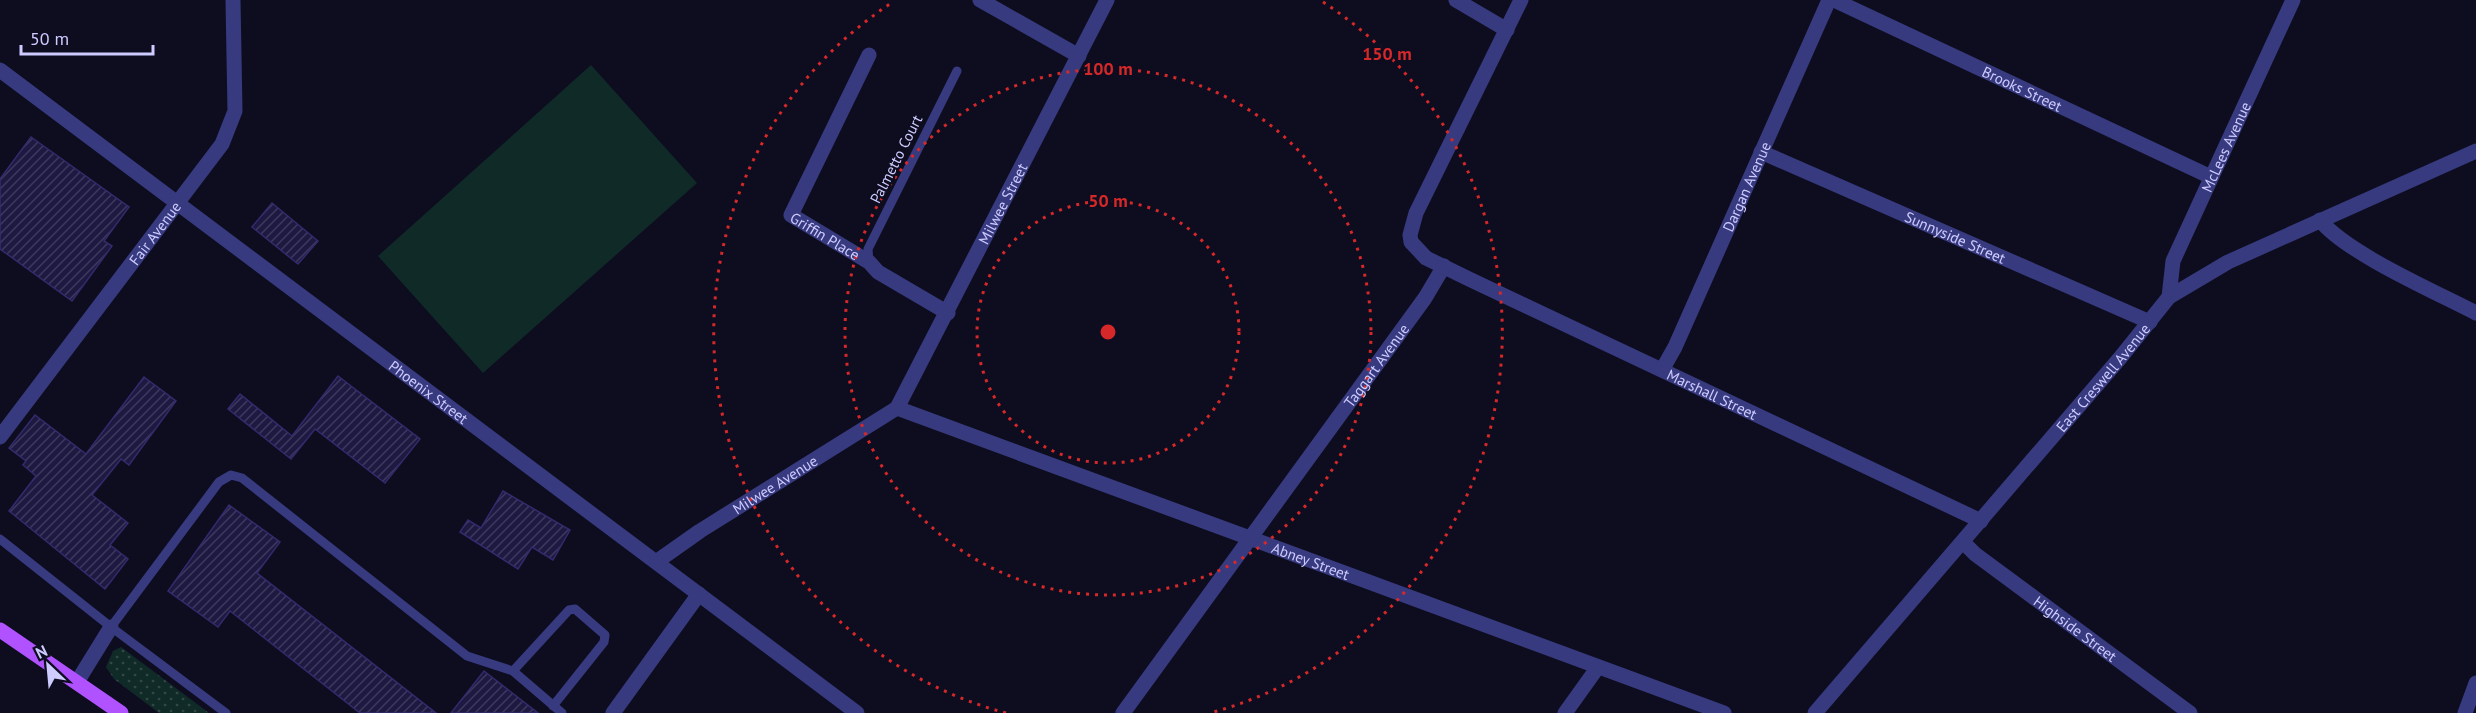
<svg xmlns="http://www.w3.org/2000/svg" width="2476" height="713" font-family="'PT Sans',sans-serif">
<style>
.grass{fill:url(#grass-dots)}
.green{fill:#102a27}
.building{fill:url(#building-hatch);stroke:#322b6d;stroke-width:1.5}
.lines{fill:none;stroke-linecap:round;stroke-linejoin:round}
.lane{stroke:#373a7f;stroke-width:9}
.street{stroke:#373a7f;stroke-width:15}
.primary{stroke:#b052ff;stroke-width:15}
.ring{fill:none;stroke:#d62828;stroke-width:3;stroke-dasharray:3 6}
.labels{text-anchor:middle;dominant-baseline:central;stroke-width:4.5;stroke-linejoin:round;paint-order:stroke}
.street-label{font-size:15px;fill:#cdcbff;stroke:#0e0d20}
.centre{fill:#d62828;stroke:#0e0d20;stroke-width:3}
.ring-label{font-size:18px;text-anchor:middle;font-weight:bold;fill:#d62828;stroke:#0e0d20;stroke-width:4.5;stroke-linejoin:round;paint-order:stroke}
</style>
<defs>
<pattern id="grass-dots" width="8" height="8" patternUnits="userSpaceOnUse" patternTransform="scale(1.5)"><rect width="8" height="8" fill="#102a27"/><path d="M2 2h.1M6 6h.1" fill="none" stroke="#324847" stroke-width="1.8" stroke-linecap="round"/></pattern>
<pattern id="building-hatch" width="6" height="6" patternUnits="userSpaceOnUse" patternTransform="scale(1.5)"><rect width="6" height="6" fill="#1d1941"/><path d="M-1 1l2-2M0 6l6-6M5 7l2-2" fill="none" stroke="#3d395e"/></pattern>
</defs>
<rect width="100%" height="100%" fill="#0e0d20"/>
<path class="grass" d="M121,647l88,66h-50l-45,-34 -8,-12 7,-16z"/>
<path class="green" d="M591,65l106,118 -214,190 -105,-117z"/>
<g class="building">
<path d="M31,137l98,70 -25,34 8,5 -40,55 -72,-52v-70z"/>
<path d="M272,203l46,38 -20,23 -46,-37z"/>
<path d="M338,376l82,63 -35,44 -70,-54 -24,30 -63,-50 12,-15 52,42z"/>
<path d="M144,377l32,24 -47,64 -8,-6 -29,36 36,28 -18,22 18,14 -23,30 -96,-78 27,-35 -13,-11 3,-4 -17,-13 26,-33 51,39z"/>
<path d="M503,491l67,39 -17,30 -21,-13 -14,22 -58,-37 8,-12 13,8z"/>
<path d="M229,505l51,37 -23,31 179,140h-76l-130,-102 -12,16 -50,-36z"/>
<path d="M484,671l54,42h-87z"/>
</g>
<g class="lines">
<g class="lane">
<path d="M869,262l-1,-13 89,-178"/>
<path d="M0,539l111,88 115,86"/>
<path d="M111,627l108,-145 12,-7 11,3 225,178 46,15 49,42"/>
<path d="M513,671l56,-61 6,-1 30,26 -1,7 -51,64"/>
</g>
<g class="street">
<path d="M980,0l99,56"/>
<path d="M1456,0l51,30"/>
<path id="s1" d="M1521,0l-105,213 -6,22 1,7 15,16 43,21 512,242"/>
<path id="s2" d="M1834,0l377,177"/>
<path id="s3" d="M869,55l-78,160 78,47 9,10 70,41"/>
<path id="s4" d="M0,70l857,643"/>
<path id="s5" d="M1761,152l389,170"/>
<path d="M2320,220c26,33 116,72 156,93"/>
<path id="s6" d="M2169,297l4,-36 120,-261"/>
<path id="s7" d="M1662,370l13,-23 154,-347"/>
<path id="s8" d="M897,408l827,305"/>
<path id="s9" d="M897,408l210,-408"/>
<path id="s10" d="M0,437l222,-293 13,-33 -2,-111"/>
<path id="s11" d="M1963,542l12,12 215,159"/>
<path id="s12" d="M656,562l44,-31 197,-123"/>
<path d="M77,682l34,-55"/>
<path d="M613,713l86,-119"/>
<path id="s13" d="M1123,713l302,-415 19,-32"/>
<path d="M1565,713l33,-46"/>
<path id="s14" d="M1815,713l305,-355 49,-61 59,-35 248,-111"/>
<path d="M2465,713l11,-30"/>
</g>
<path class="primary" d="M0,630l121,83"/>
</g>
<g class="ring">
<circle cx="1108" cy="332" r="131"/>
<circle cx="1108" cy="332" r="263"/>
<path d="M1006 713A394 394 0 0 1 893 2M1323 2A394 394 0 0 1 1210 713"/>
</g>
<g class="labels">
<g class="street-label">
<text stroke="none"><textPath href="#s2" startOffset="208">Brooks Street</textPath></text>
<text stroke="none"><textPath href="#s6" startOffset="162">McLees Avenue</textPath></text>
<text transform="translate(896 159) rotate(-63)">Palmetto Court</text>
<text stroke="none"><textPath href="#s7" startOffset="202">Dargan Avenue</textPath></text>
<text stroke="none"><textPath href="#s9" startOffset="230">Milwee Street</textPath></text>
<text stroke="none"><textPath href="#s10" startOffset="256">Fair Avenue</textPath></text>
<text stroke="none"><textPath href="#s3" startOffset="218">Griffin Place</textPath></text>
<text stroke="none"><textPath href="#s5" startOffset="212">Sunnyside Street</textPath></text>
<text stroke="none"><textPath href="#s13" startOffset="430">Taggart Avenue</textPath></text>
<text stroke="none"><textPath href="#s14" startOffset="442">East Creswell Avenue</textPath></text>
<text stroke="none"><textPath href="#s4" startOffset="536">Phoenix Street</textPath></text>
<text stroke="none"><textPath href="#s1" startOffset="606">Marshall Street</textPath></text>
<text stroke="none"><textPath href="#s12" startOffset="142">Milwee Avenue</textPath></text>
<text stroke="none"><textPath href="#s8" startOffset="441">Abney Street</textPath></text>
<text stroke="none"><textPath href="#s11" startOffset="142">Highside Street</textPath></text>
</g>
</g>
<circle cx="1108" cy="332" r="9" class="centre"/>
<g class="ring-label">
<text x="1387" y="60">150 m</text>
<text x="1108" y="75">100 m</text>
<text x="1108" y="207">50 m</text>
</g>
<g transform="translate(48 665) rotate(334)" stroke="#0e0d20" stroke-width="4.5" paint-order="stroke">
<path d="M0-4.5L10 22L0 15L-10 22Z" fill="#cdcbff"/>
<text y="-9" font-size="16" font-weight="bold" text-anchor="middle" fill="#cdcbff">N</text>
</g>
<path d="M21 45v9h132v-9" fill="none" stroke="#cdcbff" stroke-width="3"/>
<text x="30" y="45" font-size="18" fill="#cdcbff" stroke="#0e0d20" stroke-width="4.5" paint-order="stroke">50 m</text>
</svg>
